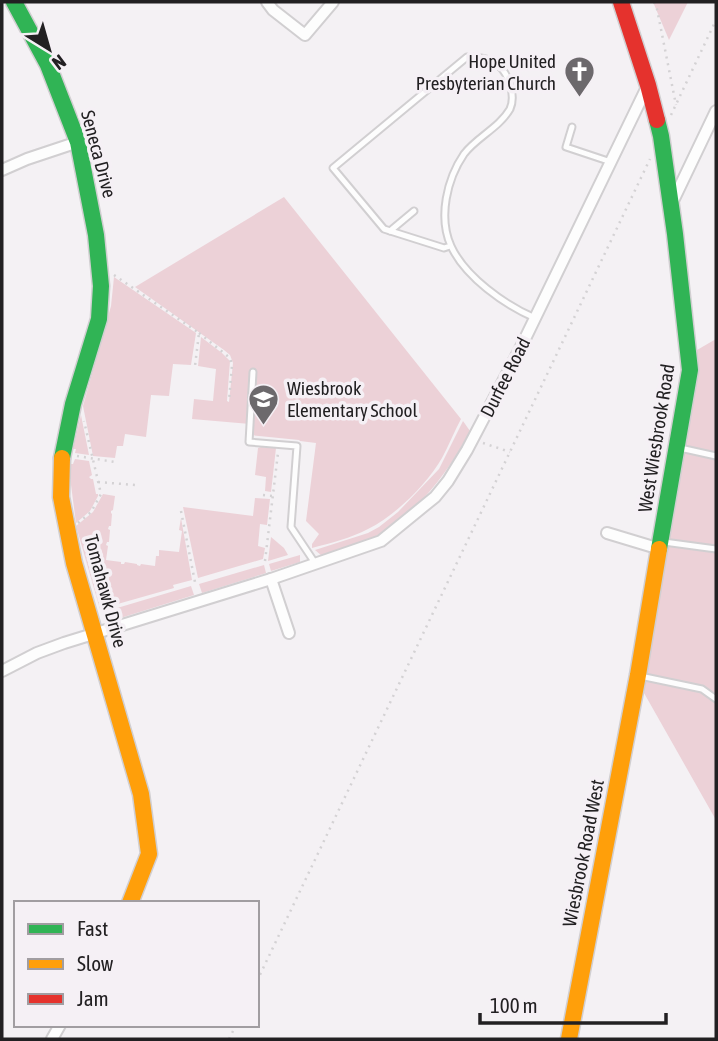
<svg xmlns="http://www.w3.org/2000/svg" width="718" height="1041" font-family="'Asap Condensed',sans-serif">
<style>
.green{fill:#ecd1d7}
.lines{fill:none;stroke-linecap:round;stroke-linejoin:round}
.lane-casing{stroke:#d1cfd1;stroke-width:9}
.street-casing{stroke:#d1cfd1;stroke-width:14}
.fast-casing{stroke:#d1cfd1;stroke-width:19}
.slow-casing{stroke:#d1cfd1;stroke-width:19}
.jam-casing{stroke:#d1cfd1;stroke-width:19}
.path{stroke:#d4d2d4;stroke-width:2.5;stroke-dasharray:2 5;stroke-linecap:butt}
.lane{stroke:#fdfdfd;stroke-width:5}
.street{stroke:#fdfdfd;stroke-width:10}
.fast{stroke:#30b455;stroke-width:16}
.slow{stroke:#ff9f0a;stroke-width:16}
.jam{stroke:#e5322d;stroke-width:16}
.labels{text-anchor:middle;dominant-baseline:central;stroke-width:7;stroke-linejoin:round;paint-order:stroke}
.poi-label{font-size:19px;fill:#222022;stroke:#f5f0f5;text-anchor:end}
.street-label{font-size:19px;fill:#222022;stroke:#f5f0f5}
</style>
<rect width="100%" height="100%" fill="#f4f1f4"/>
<g class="green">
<path d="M653,2h35l-19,38z"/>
<path d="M284,197l177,222c-7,13 -12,26 -19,39 -15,26 -47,58 -74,71 -17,9 -37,14 -56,19v-4l7,-10 -13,-13 10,-78 -16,-2 -1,-1 -49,-5v-11l-58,-5 2,-20 19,2 3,-32 -18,-3 3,-29 21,16 8,8 -3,40 2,1 4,-39 -3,-8 -6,-5 -89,-63z"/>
<path d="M114,277l82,56 -5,32 -18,-1 -4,32 -18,-1 -5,42 -21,-3 -2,12h-6l-2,12 -22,-2 -10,-50 28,-100z"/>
<path d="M716,339v481l-72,-127 45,-278 8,-65z"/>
<path d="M81,415l8,40 -14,-2 1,-4h-3z"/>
<path d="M463,421l7,10c-21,40 -51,81 -92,104 -17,10 -37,15 -56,21l-7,-6 53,-17 11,-6 19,-15 41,-43z"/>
<path d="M261,447l15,1 -5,44 -6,-1 1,-14 -11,-2 3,-27z"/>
<path d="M75,459l14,2 3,14 -3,2 2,2h2l3,15h2v2l-8,15 -14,12 -5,-38v-21h2z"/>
<path d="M103,494l12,2 -2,14 -2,1v2l1,1 -1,12h-2l-1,3 2,1 -1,12h-2l-1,3 2,1 -2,14 15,2v2h3l1,-2 12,2v1l3,1 1,-2 14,2 1,-10h3v-6l20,2 3,-21 -3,-1 2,-12 11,62 -19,5 1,3 -74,21 -24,-83 17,-14z"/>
<path d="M255,498l15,1 -3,26 -7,-1 -2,22 7,2 -2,11 -65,19 -15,-71 70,9z"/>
<path d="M271,537l13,11 4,7 -20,6z"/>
<path d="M300,555v7l-29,9 -2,-7z"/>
<path d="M264,565l2,8 -64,20 -3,-9z"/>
<path d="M191,586l3,9 -80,25h-5l-2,-9z"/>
</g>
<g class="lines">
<defs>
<g id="lane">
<path d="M572,127l-6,20 45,15"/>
<path d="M390,231l24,-20"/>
<path d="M450,246l-6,2 -60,-19 -51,-61 134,-111c10,0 23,1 31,8 11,9 18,31 12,44 -11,19 -33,28 -46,45 -17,25 -26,63 -13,92 14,31 54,59 84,72"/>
<path d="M253,372l-4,70 48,4 -6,81 24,36"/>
<path d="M680,448l36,8"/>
<path d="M664,542l52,7"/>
<path d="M640,676l62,13 14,10"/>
</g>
<g id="street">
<path d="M267,2l6,8 32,25 28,-33"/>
<path d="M2,170l25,-11 51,-17"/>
<path d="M672,203l44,-92"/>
<path d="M607,533l53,16"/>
<path d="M271,579l18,54"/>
<path d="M2,671l35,-18 27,-10 207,-64 110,-38 54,-44 13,-16 19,-31 54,-103 127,-262"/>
<path d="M52,1039l8,-14"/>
</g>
<g id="fast">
<path d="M14,2l34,63 30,77 18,93 5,51 -2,33 -26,85 -11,54"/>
<path d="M657,120l4,16 14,98 15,136 -31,179"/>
</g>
<g id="slow">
<path d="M62,458l-1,39 13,66 67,231 8,60 -19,49"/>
<path d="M569,1039l69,-364 21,-126"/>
</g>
<path id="jam" d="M621,2l27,83 9,35"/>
</defs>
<use href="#lane" class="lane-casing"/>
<use href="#street" class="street-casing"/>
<use href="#fast" class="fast-casing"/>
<use href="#slow" class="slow-casing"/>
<use href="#jam" class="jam-casing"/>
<g class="path">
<path d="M654,2l3,7 19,96"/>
<path d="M671,115l45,-95"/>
<path d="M114,275l85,58 -4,33"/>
<path d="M199,333l31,25 2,7 -3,36"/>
<path d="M483,443l27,9"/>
<path d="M77,456l38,6"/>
<path d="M98,482l37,3"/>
<path d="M263,495l10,1"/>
<path d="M181,511l14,71"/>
<path d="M78,523l13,-11 10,-18 -17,-73"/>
<path d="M265,561l13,-108"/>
<path d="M257,981l393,-822"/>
<path d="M229,1039l7,-14"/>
</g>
<use href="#lane" class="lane"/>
<use href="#street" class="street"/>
<use href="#fast" class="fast"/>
<use href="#slow" class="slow"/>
<use href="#jam" class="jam"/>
</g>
<defs>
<symbol id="church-pin" viewBox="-11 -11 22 30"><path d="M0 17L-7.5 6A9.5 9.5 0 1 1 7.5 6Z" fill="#6c696c" stroke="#f5f0f5"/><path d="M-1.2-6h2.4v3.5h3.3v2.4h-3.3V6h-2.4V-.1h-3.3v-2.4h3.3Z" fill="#fff"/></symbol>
<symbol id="school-pin" viewBox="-11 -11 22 30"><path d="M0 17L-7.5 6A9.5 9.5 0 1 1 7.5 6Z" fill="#6c696c" stroke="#f5f0f5"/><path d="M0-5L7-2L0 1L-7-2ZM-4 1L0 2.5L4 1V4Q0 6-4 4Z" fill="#fff"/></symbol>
</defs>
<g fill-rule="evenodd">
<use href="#church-pin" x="562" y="54" width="35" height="47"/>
<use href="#school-pin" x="246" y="382" width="35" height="47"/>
</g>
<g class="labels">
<g class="poi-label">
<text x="556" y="61">Hope United<tspan x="556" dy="22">Presbyterian Church</tspan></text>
<text x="287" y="388" text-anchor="start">Wiesbrook<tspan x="287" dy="22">Elementary School</tspan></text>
</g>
<g class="street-label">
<text transform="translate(99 154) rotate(75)">Seneca Drive</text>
<text transform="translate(505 377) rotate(-63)">Durfee Road</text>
<text transform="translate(656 438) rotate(-81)">West Wiesbrook Road</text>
<text transform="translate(106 591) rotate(75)">Tomahawk Drive</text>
<text transform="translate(583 853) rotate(-79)">Wiesbrook Road West</text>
</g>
</g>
<rect width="718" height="1041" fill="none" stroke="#222022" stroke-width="7"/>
<rect x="14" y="901" width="245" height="126" fill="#f5f0f5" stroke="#a19da1" stroke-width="2"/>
<rect x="28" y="924" width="35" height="10" fill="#30b455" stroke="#a19da1" stroke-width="2"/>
<text x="77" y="936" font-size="21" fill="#222022">Fast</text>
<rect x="28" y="959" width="35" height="10" fill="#ff9f0a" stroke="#a19da1" stroke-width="2"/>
<text x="77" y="971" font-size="21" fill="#222022">Slow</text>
<rect x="28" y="994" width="35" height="10" fill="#e5322d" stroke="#a19da1" stroke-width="2"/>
<text x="77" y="1006" font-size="21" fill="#222022">Jam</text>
<g transform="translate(49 49) rotate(143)" stroke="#f5f0f5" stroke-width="5" paint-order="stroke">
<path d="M0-5L12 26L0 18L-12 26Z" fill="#222022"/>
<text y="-10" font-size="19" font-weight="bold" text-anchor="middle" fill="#222022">N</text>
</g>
<path d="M480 1013v10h186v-10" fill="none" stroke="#222022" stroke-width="3.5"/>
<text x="490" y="1013" font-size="21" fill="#222022" stroke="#f5f0f5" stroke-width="5" paint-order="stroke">100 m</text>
</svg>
